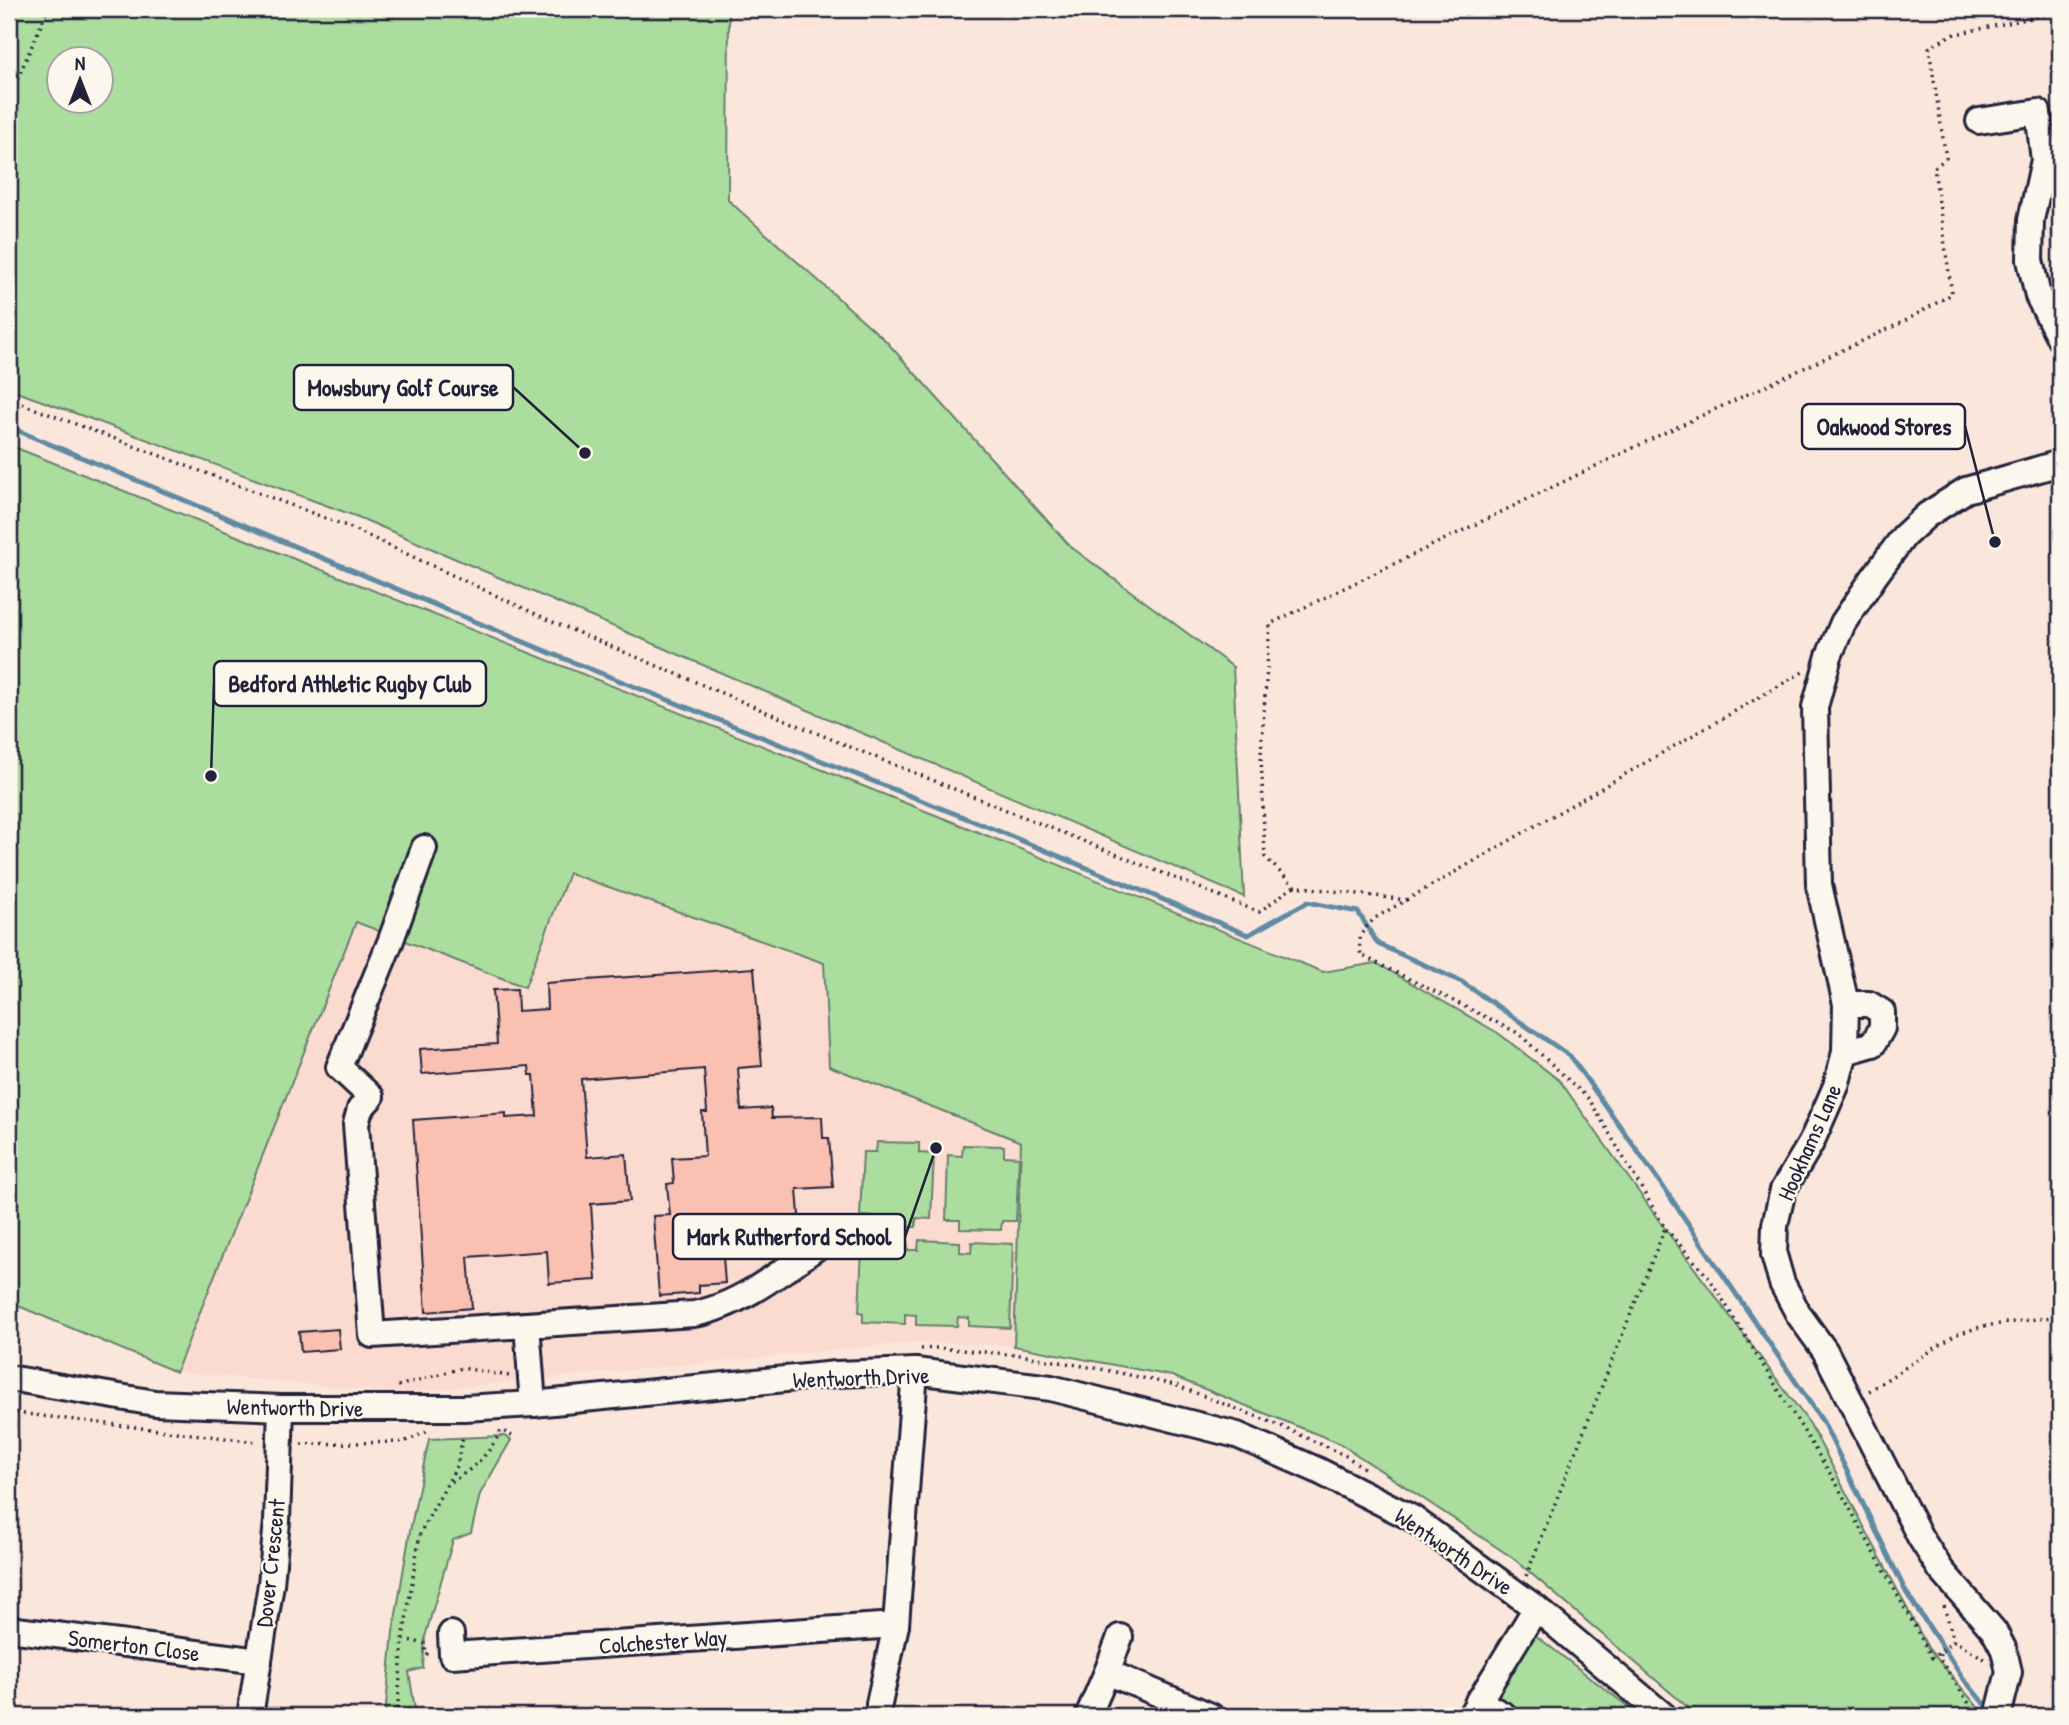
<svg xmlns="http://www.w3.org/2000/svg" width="2069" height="1725" font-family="'Patrick Hand',sans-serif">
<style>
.built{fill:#fbdbcf}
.green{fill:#abdd9f;stroke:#66806d;stroke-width:2;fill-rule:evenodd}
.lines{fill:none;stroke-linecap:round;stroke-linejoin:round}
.stream{stroke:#5f8aa4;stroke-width:5}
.building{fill:#fac0b2;stroke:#22223b;stroke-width:2}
.minor-casing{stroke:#22223b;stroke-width:30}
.path{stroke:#22223b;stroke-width:3.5;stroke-dasharray:2 5;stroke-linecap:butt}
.minor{stroke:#fbf7ec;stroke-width:24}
.labels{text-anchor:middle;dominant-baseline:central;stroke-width:5;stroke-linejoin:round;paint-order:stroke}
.street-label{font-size:23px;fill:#22223b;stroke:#fbf7ec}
.leader{fill:none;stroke:#22223b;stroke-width:2.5}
.callout-dot{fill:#22223b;stroke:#fbf7ec;stroke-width:2.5}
.callout{fill:#fbf7ec;stroke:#22223b;stroke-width:2.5}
.callout-label{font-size:24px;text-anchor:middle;font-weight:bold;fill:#22223b}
</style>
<rect width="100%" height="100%" fill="#fbe6db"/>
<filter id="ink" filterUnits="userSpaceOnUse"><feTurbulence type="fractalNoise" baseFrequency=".0143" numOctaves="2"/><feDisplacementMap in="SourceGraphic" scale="14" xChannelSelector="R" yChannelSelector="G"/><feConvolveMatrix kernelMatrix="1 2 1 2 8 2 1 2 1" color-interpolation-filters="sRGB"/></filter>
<g filter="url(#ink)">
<path class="built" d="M472,630l531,212 255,106 65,24 53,-9 122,70 62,48 -47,477 -174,-115 -167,-67 -158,-30 -99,-4 -515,51 -224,-21z"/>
<g class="green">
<path d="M9,9h720l-1,191 157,140 186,207 162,120 11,230 -886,-380 -349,-128zM60,60h42v42h-42z"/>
<path d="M9,445l994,397 320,130 53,-9 122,70 62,48 95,134 155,209 118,224 55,65 -2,3h-283l-185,-158 -174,-115 -167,-67 -158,-30 7,-204 -192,-76 -5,-103 -255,-90 -44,114 -169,-65 -180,450 -167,-70z"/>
<path d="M877,1142l42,1v10l15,1 -3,65 -15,-1v9l-42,-1v-9l-14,-1 3,-64h13z"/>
<path d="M963,1145l41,1v10l15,1 -3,64h-14l-1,9 -41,-1v-9h-14l2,-65 14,1z"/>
<path d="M866,1238l41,1 1,11h10l1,-10 41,2v10l11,1 1,-11 41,2 -3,84 -41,-2v-8l-11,-1 -1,9 -41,-1v-10l-11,-1v10l-42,-2v-9l-4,-1 3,-64 3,-1z"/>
<path d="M505,1436l6,4 -31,54 -9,39 -18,7 -28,97 -2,31 -14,4 7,44h-31l8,-84 17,-101 19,-92z"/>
<path d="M1535,1635l105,81h-108l-36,-21z"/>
</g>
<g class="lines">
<path class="stream" d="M9,427l551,230 441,175 247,103 59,-33 51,10 20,32 84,38 108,74 96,135 157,231 83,170 57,86 27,33"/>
</g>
<g class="building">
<path d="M754,968l8,98 -24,2 3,42 30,-2 1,10 50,-1 1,21h6l4,49 -36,2 3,39 -22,1 2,22 -23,1 -1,-11 -34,2 3,40 -26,2v8l-40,3 -6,-80 17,-1 -3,-31 7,-1 -2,-25 33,-2 -3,-44h5l-3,-43 -123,10 6,78 39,-3 4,47 -39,3 5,76 -47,3 -2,-32 -79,6 4,51 -46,4 -13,-192 93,-7v5l31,-2 -3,-41h-4l-1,-9 -107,8 -2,-25 77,-5 -4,-54 24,-1 1,22 29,-2 -1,-26z"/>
<path d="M338,1329l2,20 -39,3 -2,-20z"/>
</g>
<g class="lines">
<defs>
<g id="minor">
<path d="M1979,121l59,-9 6,48 -13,60 -1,40 8,36 22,43"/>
<path d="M424,848l-33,92 -52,127 32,30 -11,12 -4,15 16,211 322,-21c48,-8 99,-51 140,-79"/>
<path d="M1845,1052l28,-8 9,-16v-16l-13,-8h-23"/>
<path d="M527,1325l6,79"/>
<path d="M9,1378l146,25 126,5h183l69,-4 303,-30 79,-3 136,17 186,47 80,35 95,48 124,90 128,108"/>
<path d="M9,1629l250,32"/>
<path d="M451,1634l1,21 444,-30 19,-254"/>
<path d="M1107,1672l13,-35"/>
<path d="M1478,1701l27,15"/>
<path d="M879,1704l17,-79"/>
<path d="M250,1716l21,-132 6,-63 4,-113"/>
<path d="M1088,1716l19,-44 104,44"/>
<path d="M1470,1716l66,-108"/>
<path d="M1998,1716l11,-44 -5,-22 -10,-19 -53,-61 -21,-33 -95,-186 -26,-36 -17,-32 -8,-28 1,-30 8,-35 28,-47 25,-57 9,-34 1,-48 -27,-119 -4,-178 14,-51 14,-33 31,-46 30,-41 23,-21 39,-25 94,-27"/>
</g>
</defs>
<use href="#minor" class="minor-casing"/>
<g class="path">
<path d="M9,98l39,-89"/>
<path d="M9,399l340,128 204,95 285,120 421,170 35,-26"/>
<path d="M1407,900l-113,-14 -29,-29 -4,-103 9,-130 392,-190 241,-112 49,-28 -18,-126 12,-10 -17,-110 22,-13 109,-23"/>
<path d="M1666,1229l44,50 127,206 95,173 22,-17"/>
<path d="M921,1349l16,-1 83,7 86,15 69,15 106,41 65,30 21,14"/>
<path d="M398,1386l64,-18 47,8"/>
<path d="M1869,1391l88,-57 27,-8 76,-10"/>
<path d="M9,1412l249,30"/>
<path d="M301,1444l103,-2 26,-12"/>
<path d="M451,1482c22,-13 39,-28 50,-52l11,6"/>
<path d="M1526,1576l139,-348 -76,-129 -71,-66 -157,-78c-4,-19 1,-24 14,-37l428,-246"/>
<path d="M1944,1606l10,35 31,18"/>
<path d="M403,1639l23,5 -1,10 7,1"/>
<path d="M1940,1654l-1,4 29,44v14"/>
<path d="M1683,1709l9,7"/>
<path d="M397,1716l6,-77 17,-106 37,-67 6,-31"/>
</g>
<use href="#minor" class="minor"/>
</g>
</g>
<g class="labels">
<g class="street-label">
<text transform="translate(1809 1142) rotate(-66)">Hookhams Lane</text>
<text transform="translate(861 1377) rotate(-2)">Wentworth Drive</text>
<text transform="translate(295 1407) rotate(1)">Wentworth Drive</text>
<text transform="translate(1454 1551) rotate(34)">Wentworth Drive</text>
<text transform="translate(270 1563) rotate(-84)">Dover Crescent</text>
<text transform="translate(663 1641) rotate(-4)">Colchester Way</text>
<text transform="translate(134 1645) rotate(7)">Somerton Close</text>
</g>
</g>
<path class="leader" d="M585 453L513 387M1995 542L1965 426M211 776L214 684M936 1148L905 1237"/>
<g class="callout-dot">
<circle cx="585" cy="453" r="7"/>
<circle cx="1995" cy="542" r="7"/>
<circle cx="211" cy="776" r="7"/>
<circle cx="936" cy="1148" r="7"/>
</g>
<g class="callout">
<rect x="294" y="365" width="219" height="45" rx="7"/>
<rect x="1802" y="404" width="163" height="45" rx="7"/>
<rect x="214" y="661" width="272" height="45" rx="7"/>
<rect x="673" y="1214" width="232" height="45" rx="7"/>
</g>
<g class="callout-label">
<text x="403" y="396">Mowsbury Golf Course</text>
<text x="1884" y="435">Oakwood Stores</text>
<text x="350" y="692">Bedford Athletic Rugby Club</text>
<text x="789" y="1245">Mark Rutherford School</text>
</g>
<rect width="2069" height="1725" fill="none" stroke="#fbf7ec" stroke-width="35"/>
<rect x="18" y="18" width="2034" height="1690" fill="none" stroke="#22223b" stroke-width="2.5" filter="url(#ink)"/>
<g transform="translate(80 80)"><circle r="33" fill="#fbf7ec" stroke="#a4a2a5" stroke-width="2"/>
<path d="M0-5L12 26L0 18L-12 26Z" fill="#22223b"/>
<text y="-10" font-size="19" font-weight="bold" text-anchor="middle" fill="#22223b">N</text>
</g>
</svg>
